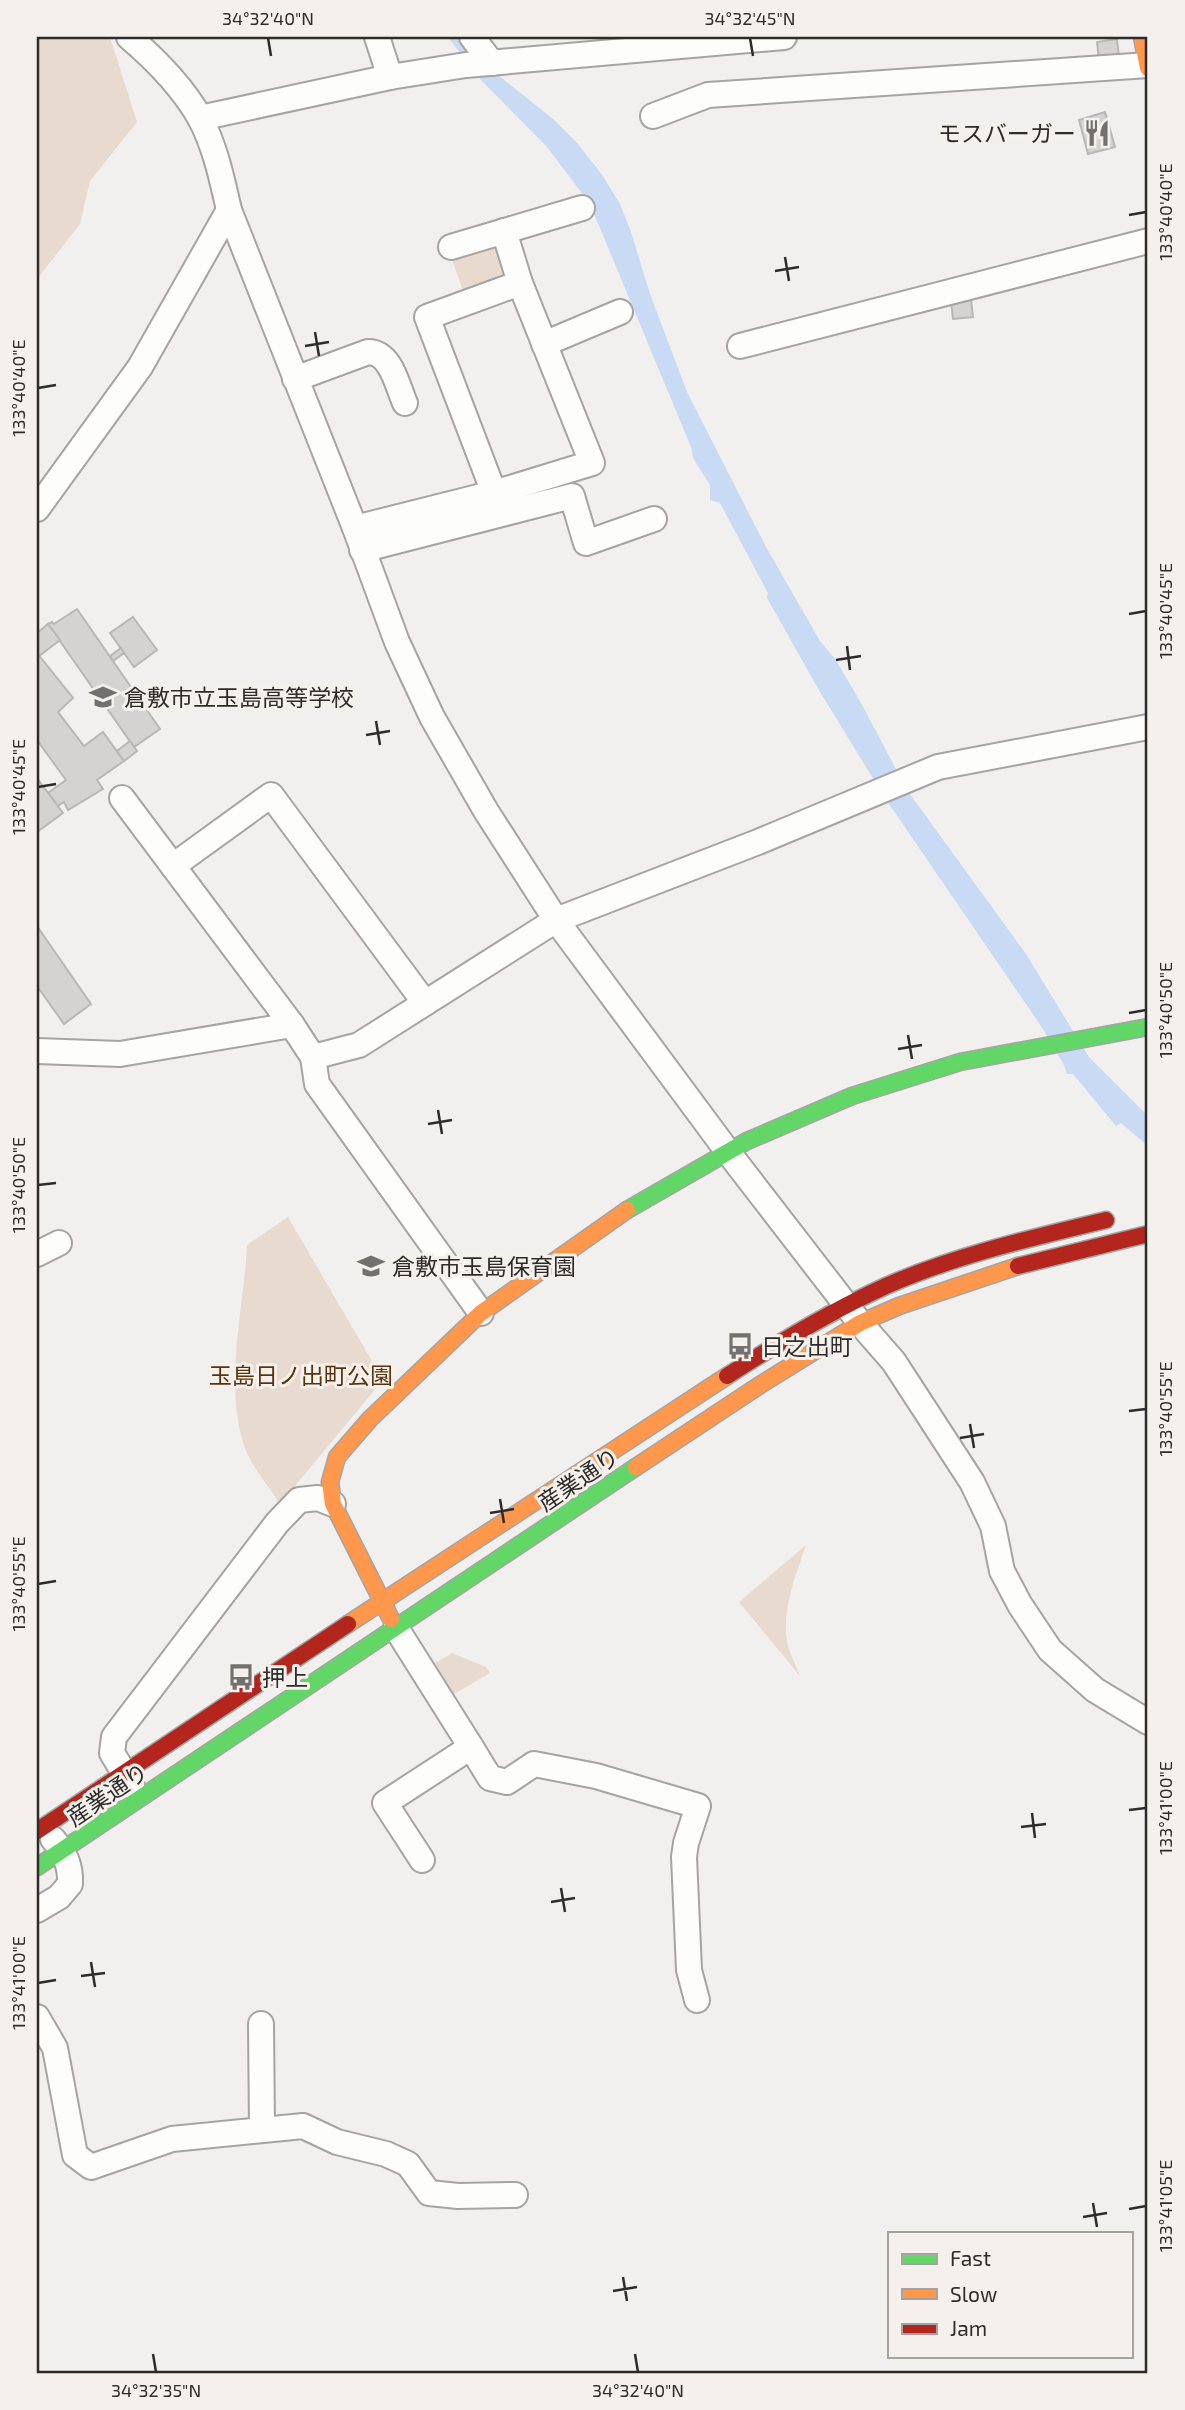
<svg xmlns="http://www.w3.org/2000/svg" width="1185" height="2410" font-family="'Exo 2','Noto Sans JP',sans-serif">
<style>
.green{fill:#e8dace}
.water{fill:#c8daf4}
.building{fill:#d5d3d2;stroke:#b8b7b5;stroke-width:2}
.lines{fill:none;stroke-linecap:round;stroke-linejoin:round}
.street-casing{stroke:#a6a4a3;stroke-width:28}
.fast-casing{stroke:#a6a4a3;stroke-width:19}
.slow-casing{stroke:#a6a4a3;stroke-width:19}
.jam-casing{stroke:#a6a4a3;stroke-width:19}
.street{stroke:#fdfdfc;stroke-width:24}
.fast{stroke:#63d668;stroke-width:16}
.slow{stroke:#ff974d;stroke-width:16}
.jam{stroke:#b3261e;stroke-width:16}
.ticks{fill:none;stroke:#2e2c2b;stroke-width:2.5}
.labels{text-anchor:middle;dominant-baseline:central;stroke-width:6;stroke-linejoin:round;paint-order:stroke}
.poi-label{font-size:23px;fill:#2e2c2b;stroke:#f4f0ec;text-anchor:start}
.park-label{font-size:23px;fill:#58330c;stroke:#f4f0ec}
.street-label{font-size:23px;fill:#2e2c2b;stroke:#f4f0ec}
.neatline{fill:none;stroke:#2e2c2b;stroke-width:2.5}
.ticks-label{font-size:18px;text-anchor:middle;fill:#2e2c2b}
</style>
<rect width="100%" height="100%" fill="#f2f0ee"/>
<g class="green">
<path d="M37,37h73l27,85 -47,59 -10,43 -43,55z"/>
<path d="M491,243l9,4 6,28 -3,8 -38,13 -15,-42z"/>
<path d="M288,1217l95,163 -103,124c-13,-20 -32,-41 -38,-65 -17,-64 2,-130 5,-194z"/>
<path d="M806,1545c-10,30 -24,63 -19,96 2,12 9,24 13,35l-61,-74z"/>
<path d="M452,1653l34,14 4,6 -36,21 -19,-31z"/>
</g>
<path class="water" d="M448,37h15l30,34 60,48 25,25 25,32 17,28 11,28 19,62 37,98 79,155 54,94 16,19 25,43 46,87 119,164 63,103 59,59v30l-27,-23 -5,3 -43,-52h-6l-4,-11 -22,-37 -154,-225 -67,-109 -53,-94 1,-5 -48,-90 -10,-3v-15l-17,-27 -2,-11 -96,-231 -11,-20 -37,-49 -66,-67z"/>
<g class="building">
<path d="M1117,39l2,18 -20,3 -2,-18z"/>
<path d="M1105,112l10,35 -27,7 -9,-34z"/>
<path d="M971,299l2,18 -20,2 -2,-18z"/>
<path d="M77,609l83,120 -26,18 -86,-123 4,-2 2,2z"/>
<path d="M133,617l24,33 -23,17 -24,-34z"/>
<path d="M48,624l12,16 -21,16 -2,-3v-20z"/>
<path d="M121,648l3,5 -11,8 -3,-5z"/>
<path d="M37,653l36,45 -15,14 26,34 19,-14 21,29 -27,19 6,9 -35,21 -4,-8 -6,4 -10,-13 18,-13 -29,-40z"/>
<path d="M130,741l7,10 -13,10 -7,-10z"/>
<path d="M37,778l26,35 -26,19z"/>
<path d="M37,926l54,78 -27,20 -27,-38z"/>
</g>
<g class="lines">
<defs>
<g id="street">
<path d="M129,37c27,23 53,49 71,81 15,28 22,61 29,92l126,318 42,114 35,75 54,94 70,109 172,232 132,171 34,39 78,120 21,44 9,45 18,34 30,45 45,40 53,32"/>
<path d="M377,37l13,40"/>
<path d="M472,37l20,26"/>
<path d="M653,116l55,-21 440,-30"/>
<path d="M200,118l190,-41 76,-12 318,-28"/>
<path d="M451,247l131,-39"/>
<path d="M544,344l76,-32"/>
<path d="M740,346l408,-105"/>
<path d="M295,379l73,-27c23,0 29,33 37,51"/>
<path d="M494,493l-67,-176 93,-34"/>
<path d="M37,509l103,-142 89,-157"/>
<path d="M355,528l139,-35 98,-30 -72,-180 -16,-52"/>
<path d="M362,550l210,-54 14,47 68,-24"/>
<path d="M122,798l170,227"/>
<path d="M173,866l98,-71 154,208"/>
<path d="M37,1051l83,3 172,-29 21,32 4,27 164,229"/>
<path d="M313,1057l46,-12 197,-125 202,-78 180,-75 210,-40"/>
<path d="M37,1254l22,-11"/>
<path d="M396,1628l75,119 -86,56 37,57"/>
<path d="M471,1747l19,31 17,4 27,-18 62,12 102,30 -12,37 -2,14 5,113 8,30"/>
<path d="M132,1786l-20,-33 2,-16 163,-214 22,-23 19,-2 15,6"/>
<path d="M37,1910l22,-13 11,-13c1,-18 -5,-31 -17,-45"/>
<path d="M37,2017l18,31 20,107 16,12 81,-28 131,-13 34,16 49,12 22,10 21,29 29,3 57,-1"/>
<path d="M261,2024l1,105"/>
</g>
<g id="fast">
<path d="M627,1210l120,-69 105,-45 108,-34 188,-35"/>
<path d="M37,1867l599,-400"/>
</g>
<g id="slow">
<path d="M1142,37l6,31"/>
<path d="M636,1467l124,-82 100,-62 39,-17 119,-40"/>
<path d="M391,1619l-58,-115 -3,-22 7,-25 33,-38 111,-106 146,-103"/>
<path d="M348,1624l379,-248"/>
</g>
<g id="jam">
<path d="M1018,1266l130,-32"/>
<path d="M727,1376c51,-33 104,-65 159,-90 70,-31 146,-48 220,-66"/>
<path d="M37,1831l311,-207"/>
</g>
</defs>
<use href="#street" class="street-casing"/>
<use href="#fast" class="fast-casing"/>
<use href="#slow" class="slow-casing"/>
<use href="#jam" class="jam-casing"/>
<use href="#street" class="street"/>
<use href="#fast" class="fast"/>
<use href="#slow" class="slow"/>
<use href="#jam" class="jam"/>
</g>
<path class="ticks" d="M268,38l3,18M750,38l3,18M1129,215l17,-3M785,257l4,24M775,271l24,-4M315,332l4,24M305,346l24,-4M38,388l18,-3M1129,614l17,-3M847,646l3,24M836,660l25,-4M376,721l4,24M366,735l24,-4M38,787l18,-3M1129,1013l17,-3M908,1035l4,24M898,1049l24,-4M438,1110l4,24M428,1124l24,-4M38,1185l18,-2M1129,1411l17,-2M970,1424l4,24M960,1438l24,-4M500,1499l4,24M490,1513l24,-4M38,1584l18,-3M1129,1810l17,-2M1032,1813l3,25M1021,1827l25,-3M561,1888l4,24M551,1902l24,-4M91,1962l4,25M81,1976l24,-3M38,1983l18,-3M1093,2203l4,24M1129,2209l17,-3M1083,2217l24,-4M623,2277l4,24M613,2291l24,-4M153,2354l3,18M635,2354l3,18"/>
<defs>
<symbol id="restaurant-bare" viewBox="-9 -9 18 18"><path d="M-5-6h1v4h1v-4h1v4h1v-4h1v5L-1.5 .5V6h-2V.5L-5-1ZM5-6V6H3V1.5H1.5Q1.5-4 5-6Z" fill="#73716f" stroke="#f4f0ec" stroke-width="2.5" paint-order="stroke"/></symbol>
<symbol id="school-bare" viewBox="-9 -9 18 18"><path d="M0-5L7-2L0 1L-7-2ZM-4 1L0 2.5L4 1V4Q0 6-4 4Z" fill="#73716f" stroke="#f4f0ec" stroke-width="2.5" paint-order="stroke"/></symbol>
<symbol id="bus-bare" viewBox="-9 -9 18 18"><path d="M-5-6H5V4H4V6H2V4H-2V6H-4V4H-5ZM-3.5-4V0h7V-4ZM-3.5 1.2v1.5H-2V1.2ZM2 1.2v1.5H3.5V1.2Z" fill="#73716f" stroke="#f4f0ec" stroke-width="2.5" paint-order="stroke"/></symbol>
</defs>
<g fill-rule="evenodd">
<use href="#restaurant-bare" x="1078" y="114" width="38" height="38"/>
<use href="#school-bare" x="84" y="678" width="38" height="38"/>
<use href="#school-bare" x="352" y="1247" width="38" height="38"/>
<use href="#bus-bare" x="721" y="1327" width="38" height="38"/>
<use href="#bus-bare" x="222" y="1658" width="38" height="38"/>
</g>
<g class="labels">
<g class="poi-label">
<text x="1076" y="133" text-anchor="end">モスバーガー</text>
<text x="124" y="697">倉敷市立玉島高等学校</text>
<text x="392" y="1266">倉敷市玉島保育園</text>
<text x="761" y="1346">日之出町</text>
<text x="262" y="1677">押上</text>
</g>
<g class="park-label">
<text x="301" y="1375">玉島日ノ出町公園</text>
</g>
<g class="street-label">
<text transform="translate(578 1479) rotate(-34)">産業通り</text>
<text transform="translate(107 1794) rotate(-34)">産業通り</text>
</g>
</g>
<rect width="1185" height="2410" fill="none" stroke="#f4f0ec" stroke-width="77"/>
<rect x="888" y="2232" width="245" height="126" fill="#f4f0ec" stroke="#a5a29f" stroke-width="2"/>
<rect x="902" y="2254" width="35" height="10" fill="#63d668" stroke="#a5a29f" stroke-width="2"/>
<text x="950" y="2266" font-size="21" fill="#2e2c2b">Fast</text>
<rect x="902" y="2289" width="35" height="10" fill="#ff974d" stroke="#a5a29f" stroke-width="2"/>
<text x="950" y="2302" font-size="21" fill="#2e2c2b">Slow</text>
<rect x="902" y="2324" width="35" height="10" fill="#b3261e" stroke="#a5a29f" stroke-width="2"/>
<text x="950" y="2336" font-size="21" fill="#2e2c2b">Jam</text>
<rect x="38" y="38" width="1108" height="2334" class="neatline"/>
<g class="ticks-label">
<text x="268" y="25">34°32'40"N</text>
<text x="750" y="25">34°32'45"N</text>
<text transform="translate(1166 212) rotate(-90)" y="6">133°40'40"E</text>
<text transform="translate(19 388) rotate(-90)" y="6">133°40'40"E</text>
<text transform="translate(1166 611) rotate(-90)" y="6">133°40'45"E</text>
<text transform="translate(19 787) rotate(-90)" y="6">133°40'45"E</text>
<text transform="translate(1166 1010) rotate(-90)" y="6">133°40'50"E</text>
<text transform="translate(19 1185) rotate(-90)" y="6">133°40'50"E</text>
<text transform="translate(1166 1409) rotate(-90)" y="6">133°40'55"E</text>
<text transform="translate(19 1584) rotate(-90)" y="6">133°40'55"E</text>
<text transform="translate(1166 1808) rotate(-90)" y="6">133°41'00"E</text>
<text transform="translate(19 1983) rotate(-90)" y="6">133°41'00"E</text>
<text transform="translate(1166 2206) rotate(-90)" y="6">133°41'05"E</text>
<text x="156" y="2397">34°32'35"N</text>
<text x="638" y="2397">34°32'40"N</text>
</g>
</svg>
